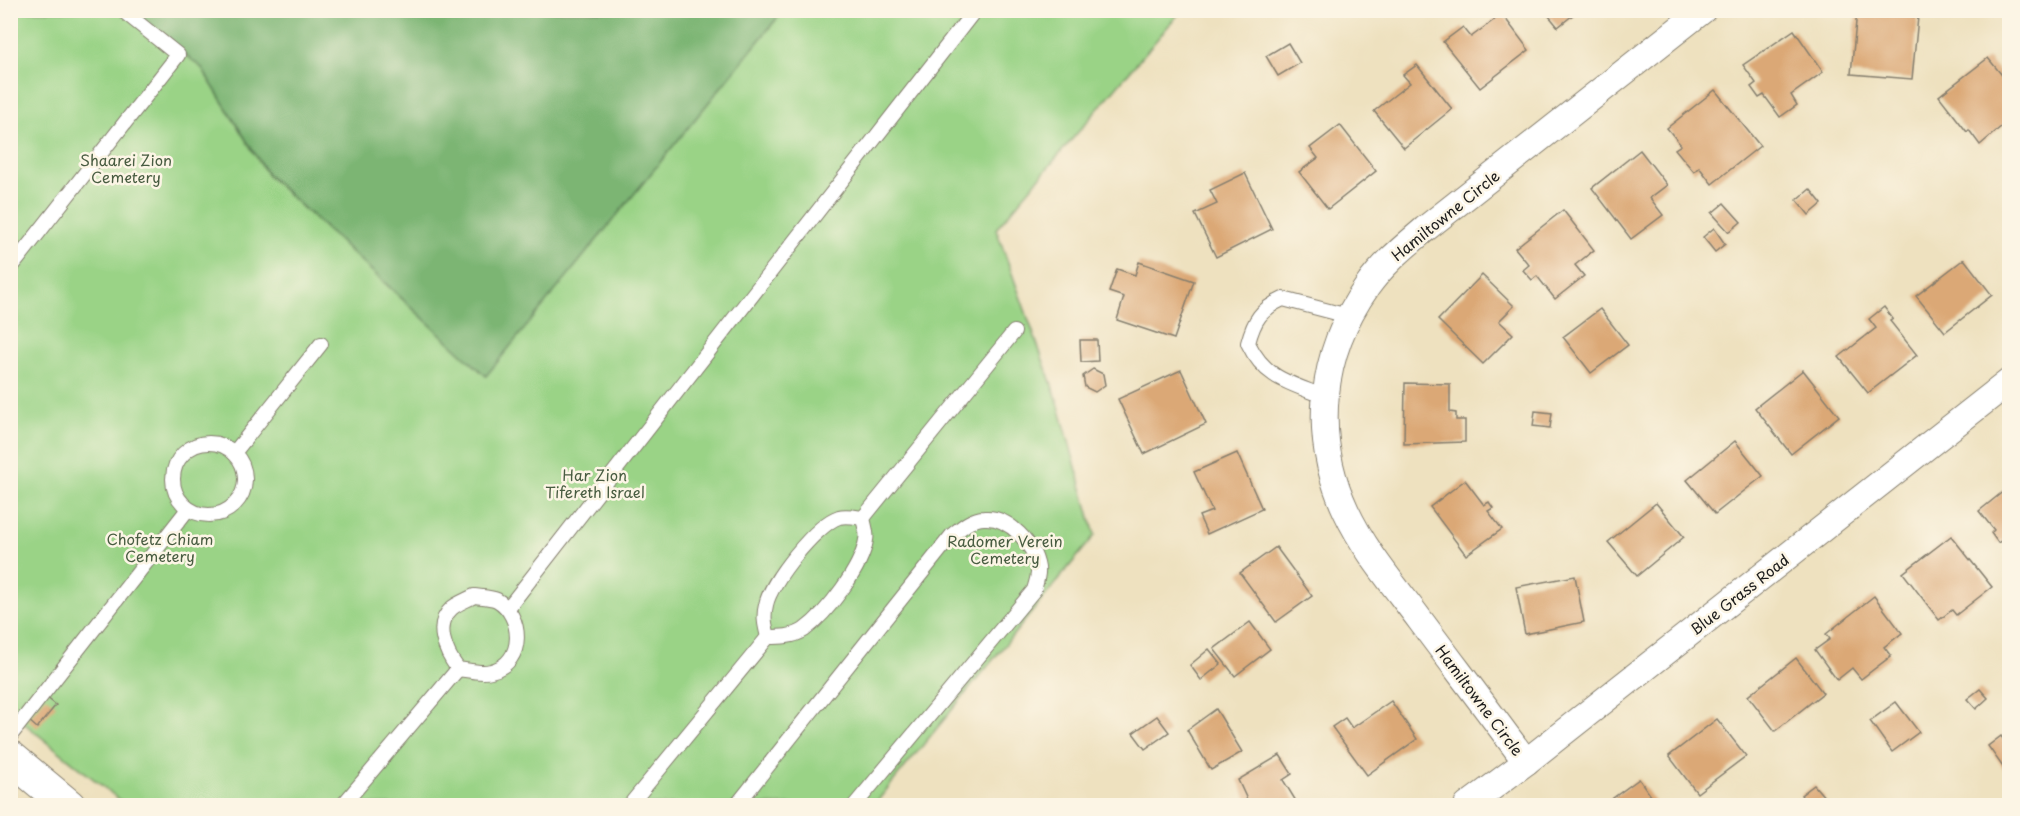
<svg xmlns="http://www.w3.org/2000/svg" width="2020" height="816" font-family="'Playpen Sans',sans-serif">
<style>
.green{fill:#9ad386;stroke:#5b7851;stroke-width:1.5}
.forest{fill:#7bb573;stroke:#4c6848;stroke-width:1.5}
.building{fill:#dba876}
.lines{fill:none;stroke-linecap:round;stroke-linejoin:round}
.lane-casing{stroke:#857e6e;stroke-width:16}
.street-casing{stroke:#857e6e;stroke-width:28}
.secondary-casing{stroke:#857e6e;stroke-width:35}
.lane{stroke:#fff;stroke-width:14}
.street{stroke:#fff;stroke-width:26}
.secondary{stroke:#fff;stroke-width:33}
.labels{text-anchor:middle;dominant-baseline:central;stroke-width:5;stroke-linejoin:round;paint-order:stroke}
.park-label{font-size:15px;fill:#485c41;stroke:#fcf5e5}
.street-label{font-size:15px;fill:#1c1c1c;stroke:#fcf5e5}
</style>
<rect width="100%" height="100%" fill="#fcf5e5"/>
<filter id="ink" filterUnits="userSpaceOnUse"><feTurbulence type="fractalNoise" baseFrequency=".0167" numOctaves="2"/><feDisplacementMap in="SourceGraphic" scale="12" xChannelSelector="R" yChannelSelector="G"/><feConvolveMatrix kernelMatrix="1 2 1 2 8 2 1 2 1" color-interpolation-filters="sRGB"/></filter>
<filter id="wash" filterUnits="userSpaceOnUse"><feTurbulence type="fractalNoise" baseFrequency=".008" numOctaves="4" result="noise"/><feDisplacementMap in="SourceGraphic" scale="24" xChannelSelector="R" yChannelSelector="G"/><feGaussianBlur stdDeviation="1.35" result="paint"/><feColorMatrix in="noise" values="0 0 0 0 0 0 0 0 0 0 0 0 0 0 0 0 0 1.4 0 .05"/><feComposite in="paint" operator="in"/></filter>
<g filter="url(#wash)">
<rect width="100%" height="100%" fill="#eee1bf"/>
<path class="green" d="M10,11h123l68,56 67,109 218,200 297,-365h398l-185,218 61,170 38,136 -221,270h-748l-115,-92z"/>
<path class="forest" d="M129,11h654l-297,365 -218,-201 -67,-108z"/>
<g id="blocks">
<g class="building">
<path d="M1544,10h35l-21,17z"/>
<path d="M1857,11l61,6 -6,62 -61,-5z"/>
<path d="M1502,14l27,36 -49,38 -37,-46 20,-15 8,10z"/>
<path d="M1794,30l29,42 -32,23 6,10 -17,12 -16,-22 -5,3 -8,-11 5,-4 -13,-18z"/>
<path d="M1288,43l12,20 -22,13 -12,-20z"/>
<path d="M1988,58l22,27v34l-30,26 -11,-15 -2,2 -28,-36z"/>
<path d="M1417,65l35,44 -48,39 -30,-37 36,-28 -7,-8z"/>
<path d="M1715,90l45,56 -48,38 -13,-17 -5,5 -19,-23 6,-4 -14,-17z"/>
<path d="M1340,125l36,46 -48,38 -29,-37 19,-14 -8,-10z"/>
<path d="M1640,150l27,35 -17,13 13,17 -32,24 -39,-51z"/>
<path d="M1245,173l27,56 -56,28 -21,-43 22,-10 -7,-14z"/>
<path d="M1810,189l12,15 -13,11 -12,-15z"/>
<path d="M1724,203l17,19 -12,10 -17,-19z"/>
<path d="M1563,210l31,40 -19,15 9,11 -29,23 -18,-23 -5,4 -9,-10 6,-5 -14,-17z"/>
<path d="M1714,228l11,16 -10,8 -12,-15z"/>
<path d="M1964,259l28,36 -47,37 -29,-36z"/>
<path d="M1139,262l55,19 -20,58 -57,-19 7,-23 -15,-5 8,-23 18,6z"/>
<path d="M1482,275l32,31 -15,15 14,13 -30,30 -45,-44z"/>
<path d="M1884,307l9,12 -3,2 27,34 -49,38 -29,-36 37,-29 -7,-9z"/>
<path d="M1600,309l28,36 -37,28 -28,-36z"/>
<path d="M1080,340h17l1,21 -17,1z"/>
<path d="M1093,369l10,5 2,11 -10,7 -10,-5 -2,-11z"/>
<path d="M1181,370l25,54 -62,30 -26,-55z"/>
<path d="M1803,370l36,46 -48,38 -36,-46z"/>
<path d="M1405,383l45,1v28l6,1v7h9v22l-61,2z"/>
<path d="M1535,411l17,2 -2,15 -17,-2z"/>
<path d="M1735,441l28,35 -48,38 -28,-34z"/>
<path d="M1237,453l25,56 -55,25 -8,-18 13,-5 -18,-39z"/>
<path d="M1465,480l19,25 5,-3 4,6 -5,3 14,18 -36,26 -36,-48z"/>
<path d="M2010,486v63l-8,-9 -4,3 -7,-10 3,-3 -15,-19z"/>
<path d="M1656,503l28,34 -47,39 -29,-34z"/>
<path d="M1951,536l41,51 -36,28 -4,-5 -13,10 -36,-47z"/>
<path d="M1276,547l36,49 -36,26 -36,-49z"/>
<path d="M1575,576l9,46 -59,12 -9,-47z"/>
<path d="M1874,596l28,37 -18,14 7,9 -30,23 -9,-11 -15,12 -22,-30 15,-11 -4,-5z"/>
<path d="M1250,622l20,27 -35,27 -21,-27z"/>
<path d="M1209,649l12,15 -20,16 -11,-15z"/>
<path d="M1796,658l27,35 -48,38 -27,-35z"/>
<path d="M1980,689l8,9 -12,11 -9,-10z"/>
<path d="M46,697l10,8 -19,23 -10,-9z"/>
<path d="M1391,701l26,38 -50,36 -35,-48 13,-9 7,10z"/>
<path d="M1896,702l23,30 -27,20 -22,-31z"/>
<path d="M1216,709l26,43 -31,18 -24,-40z"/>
<path d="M1157,716l12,16 -24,17 -12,-16z"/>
<path d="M1717,719l29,37 -49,37 -28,-37z"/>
<path d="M2001,736l5,7 4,-2v36l-22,-31z"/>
<path d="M1280,755l12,19 -9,6 16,26h-49l-12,-26z"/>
<path d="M1639,779l19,27h-56z"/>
<path d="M1814,785l11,13 -10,8h-6l-8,-11z"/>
</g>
</g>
</g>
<g filter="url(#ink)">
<use href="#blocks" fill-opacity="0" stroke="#857e6e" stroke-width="1.5"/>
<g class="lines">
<defs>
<g id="lane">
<path d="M10,269l168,-214 -56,-45"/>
<path d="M1325,397c-35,-14 -60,-18 -77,-54 6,-23 13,-34 35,-44l65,17"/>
<circle cx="209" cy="479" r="36"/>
<path d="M234,453l87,-109"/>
<path d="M474,596c7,1 17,1 23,4 26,15 29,63 -6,71 -9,3 -24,-1 -33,-2 -12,-16 -25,-44 -6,-61 6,-5 15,-8 22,-12z"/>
<path d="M508,608l467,-598"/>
<path d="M768,637c-3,-12 -5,-20 -2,-32 4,-23 51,-81 73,-88 7,-2 17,0 24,1l151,-186"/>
<path d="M10,736l178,-227"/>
<path d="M342,806l116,-137"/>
<path d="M629,806l139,-169c12,0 25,0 36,-7 23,-17 58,-62 62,-90 2,-7 -2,-15 -3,-22"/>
<path d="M736,806l216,-271c9,-7 20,-17 32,-17 25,-2 50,26 54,50 1,7 -2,15 -4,22l-180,216"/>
</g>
<g id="street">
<path d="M1526,762c-35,-48 -71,-95 -106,-142 -26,-35 -56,-70 -74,-109 -35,-75 -26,-158 21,-224 16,-23 37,-40 58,-58l278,-219"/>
<path d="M1467,806l59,-44 484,-381"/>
</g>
<path id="secondary" d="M10,757l59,49"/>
</defs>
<use href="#lane" class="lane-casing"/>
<use href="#street" class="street-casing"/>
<use href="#secondary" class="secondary-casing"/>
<use href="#lane" class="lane"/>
<use href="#street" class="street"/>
<use href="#secondary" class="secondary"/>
</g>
</g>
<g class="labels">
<g class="park-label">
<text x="126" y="159">Shaarei Zion<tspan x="126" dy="17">Cemetery</tspan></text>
<text x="595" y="474">Har Zion<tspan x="595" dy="17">Tifereth Israel</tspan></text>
<text x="160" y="538">Chofetz Chiam<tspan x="160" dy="17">Cemetery</tspan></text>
<text x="1005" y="540">Radomer Verein<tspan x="1005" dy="17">Cemetery</tspan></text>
</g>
<g class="street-label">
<text transform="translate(1445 215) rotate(-39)">Hamiltowne Circle</text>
<text transform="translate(1739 594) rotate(-38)">Blue Grass Road</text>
<text transform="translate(1480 700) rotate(53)">Hamiltowne Circle</text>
</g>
</g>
<rect width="2020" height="816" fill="none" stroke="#fcf5e5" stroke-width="36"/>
</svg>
